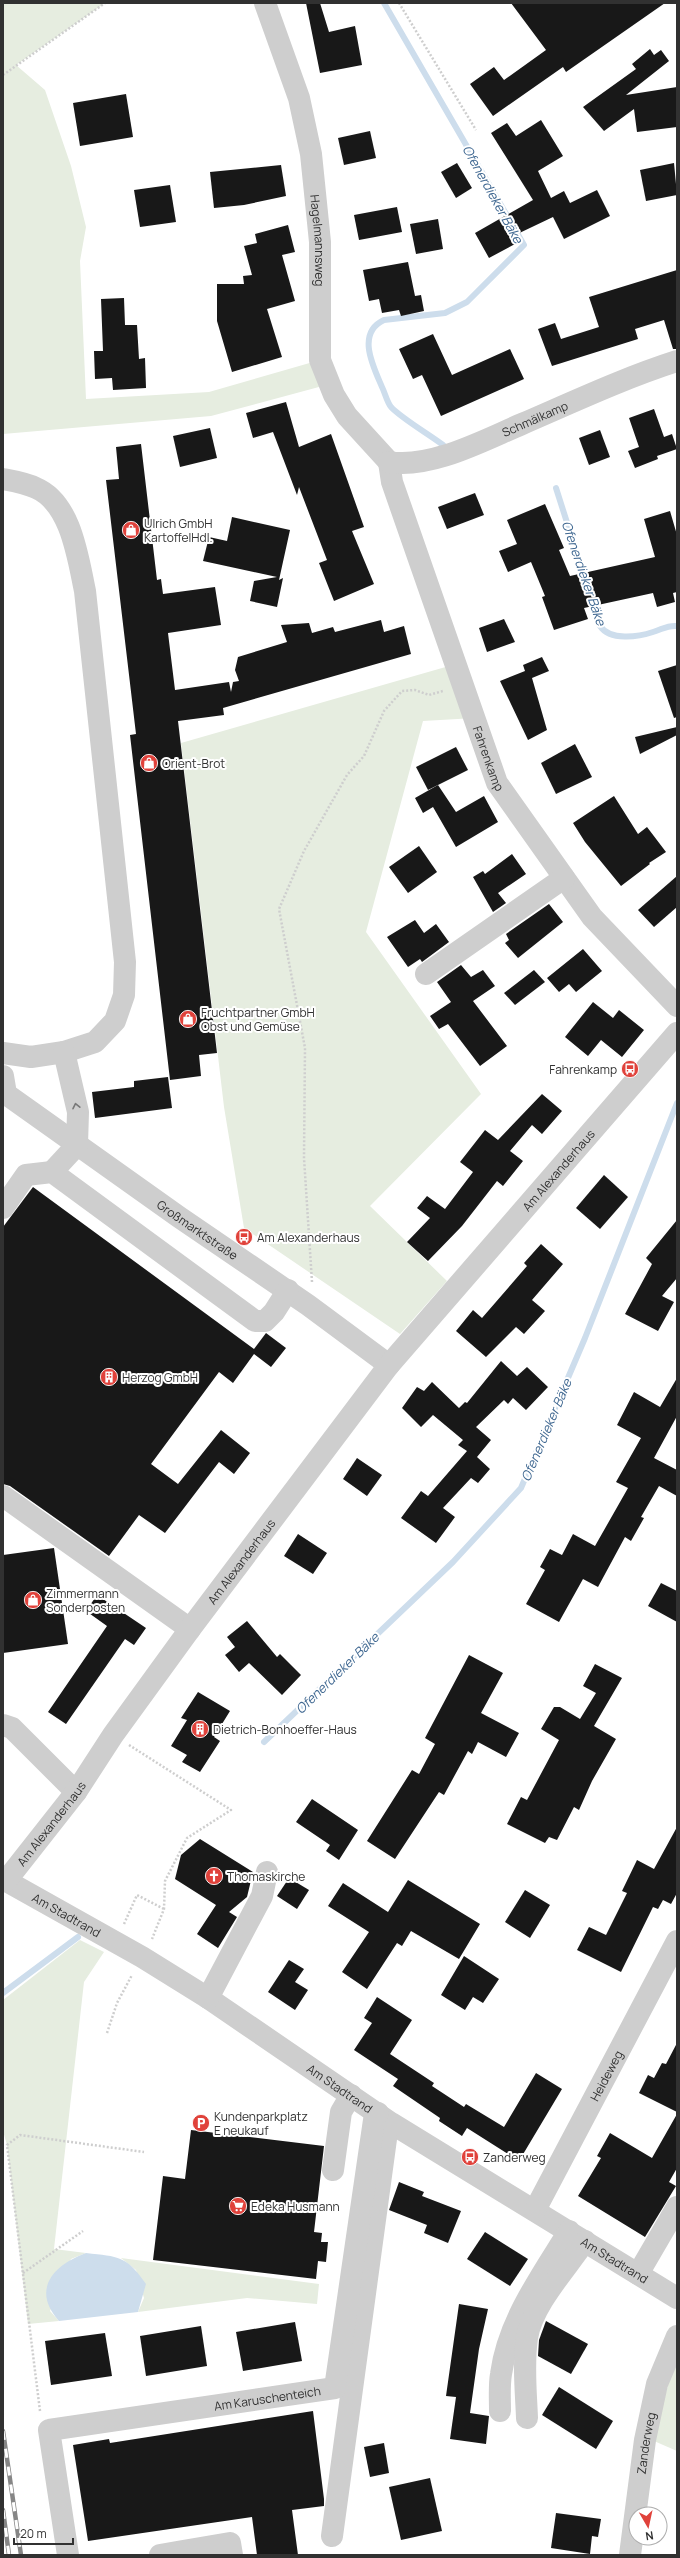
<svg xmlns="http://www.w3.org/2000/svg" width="680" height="2558" font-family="Manrope,sans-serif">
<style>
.green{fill:#e6ede0}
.water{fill:#cdddec}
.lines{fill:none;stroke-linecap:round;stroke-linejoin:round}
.stream{stroke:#cdddec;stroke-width:6}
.building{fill:#181818}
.path{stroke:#cecece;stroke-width:2.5;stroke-dasharray:2 2;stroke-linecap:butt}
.minor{stroke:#cecece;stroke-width:22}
.rail-casing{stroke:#868686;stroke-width:4.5}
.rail{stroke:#fff;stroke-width:3;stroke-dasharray:9;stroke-linecap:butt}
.oneway{stroke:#787878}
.labels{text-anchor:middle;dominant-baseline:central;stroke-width:4;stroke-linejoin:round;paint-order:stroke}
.street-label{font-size:12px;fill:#313131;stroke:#fff}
.poi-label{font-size:12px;fill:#313131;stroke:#fff;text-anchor:start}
.water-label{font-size:13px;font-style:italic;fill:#416992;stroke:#fff}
</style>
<rect width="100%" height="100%" fill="#fff"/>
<g class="green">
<path d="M3,3h102l-89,62 29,25 26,76 15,61 -6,34 6,138 123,-7 111,-32 10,24 -119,32 -208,18z"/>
<path d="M456,664l19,54 -52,3 -57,211 115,162 -111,112 77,75 -47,53 -156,-106 -20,-121 -43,-364z"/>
<path d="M80,1940l24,12 -20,30 -30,267 32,4 -15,6 -21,52 9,10 -31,3 -21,-179 -4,-14v-131z"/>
<path d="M121,2258l198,26 -2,20 -70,-6 -109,14 6,-14 -8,-28z"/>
<path d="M677,2356v95l-23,-10 1,-13z"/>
</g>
<path class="water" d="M86,2253c33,4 40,2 60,31l-8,28 -79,9c-28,-31 -6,-56 27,-68z"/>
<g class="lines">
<g class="stream">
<path d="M384,3l140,242 -57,57 -22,11 -61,7c-28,13 -11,46 -2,67 3,6 5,15 9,20 10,11 39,28 52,38"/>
<path d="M556,488l29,91"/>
<path d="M591,600c3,8 4,19 9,26 10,15 38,11 53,6 10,-3 14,-7 24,-6"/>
<path d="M264,1742l189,-180 68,-74 64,-150 92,-235"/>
<path d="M3,1993l75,-56"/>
</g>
</g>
<g class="building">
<path d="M306,3h14l9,29 26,-6 7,39 -42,8z"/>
<path d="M511,3h154l-99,69 -3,-5 -70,49 -23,-32 24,-17 10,13 42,-30z"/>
<path d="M650,49l4,6 7,-5 8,11 -43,34 51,-8v40l-40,5 -3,-23 -30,22 -21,-24 53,-38 -4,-5z"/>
<path d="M126,94l7,43 -53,9 -7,-43z"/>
<path d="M541,120l22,36 -25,15 13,27 13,-7 6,12 27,-13 13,26 -46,23 -11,-22 -42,20 4,7 -26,14 -14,-25 58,-33 -42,-67 16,-10 9,13z"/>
<path d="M370,131l6,27 -32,7 -6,-27z"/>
<path d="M457,163l15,25 -16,10 -15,-26z"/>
<path d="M674,163l3,32 -31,6 -6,-31z"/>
<path d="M281,165l5,31 -42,9 -30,3 -4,-36z"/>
<path d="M170,185l6,37 -36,5 -6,-37z"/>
<path d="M397,207l5,25 -43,8 -5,-25z"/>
<path d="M438,219l5,30 -27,5 -6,-30z"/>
<path d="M288,225l7,27 -13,3 13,46 -28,8 15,48 -50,15 -15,-51v-37h27l-1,-8 9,-1 -8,-29 13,-3 -2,-9z"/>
<path d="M408,262l7,34 6,-1 3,16 -23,5 -2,-6 -17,3 -3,-14 -10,2 -6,-31z"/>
<path d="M677,270v79h-4l-9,-29 -29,9 3,10 -86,27 -14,-37 17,-6 6,16 38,-12 -10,-30z"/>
<path d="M124,298l1,27h12l2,34 6,-1 1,30 -33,2 -1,-12 -17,1 -1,-28h9l-2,-52z"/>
<path d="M433,334l19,41 58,-26 14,30 -83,37 -19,-41 -9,4 -14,-30z"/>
<path d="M286,402l13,45 32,-13 33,93 -12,4 22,53 -40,17 -15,-38 8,-3 -28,-73 -2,8 -24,-63 -20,6 -7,-25z"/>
<path d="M654,409l10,28 8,-3 5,15 -20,7 1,3 -23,9 -7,-17 11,-4 -10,-29z"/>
<path d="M210,428l7,30 -37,9 -7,-31z"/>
<path d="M600,430l10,27 -21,8 -10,-27z"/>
<path d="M141,444l16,136 4,-1 2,15 52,-7 6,38 -53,8 7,57 54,-8 2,10 2,-10 6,-1 -4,-11 3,-13 49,-15 -6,-17 28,-2 3,10 21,-6 2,5 46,-12 3,12 20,-6 7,28 -188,54 1,7 -46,6 39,332 -18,2 2,21 -31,4 -40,-345 6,-1 -30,-254 13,-1 -3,-32z"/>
<path d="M475,493l9,22 -37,14 -9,-22z"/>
<path d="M545,504l19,44 -5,2 11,26 85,-19 -11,-38 26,-8 7,24v57l-4,1 2,9 -18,5 -4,-14 -69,15 4,11 -34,11 -12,-33 3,-1 -14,-34 -23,10 -9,-21 18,-7 -10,-24z"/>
<path d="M232,517l58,13 -11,50 4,-2 -6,29 -27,-6 4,-20 23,-4 -74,-16 6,-24 18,4z"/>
<path d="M504,619l11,23 -28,10 -8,-24z"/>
<path d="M542,657l7,14 -17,7 15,52 -19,10 -28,-59 25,-10 -2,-6z"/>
<path d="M677,665v52l-3,1 -16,-47z"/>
<path d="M677,727v8l-37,19 -5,-17z"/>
<path d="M575,744l17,33 -36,17 -15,-31z"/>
<path d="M456,747l12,23 -40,20 -12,-23z"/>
<path d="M438,785l18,27 28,-16 14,26 -42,25 -23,-40 -10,6 -8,-15z"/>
<path d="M614,796l24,38 9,-7 19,25 -17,11 1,1 -29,22 -36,-44 -12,-19z"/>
<path d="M419,846l18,26 -29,21 -19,-26z"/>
<path d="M512,854l14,20 -28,19 8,10 -13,9 -20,-35 10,-6 2,3z"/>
<path d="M677,876v31l-23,20 -16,-17z"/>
<path d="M549,904l14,18 -45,36 -13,-15 4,-3 -3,-6z"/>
<path d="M415,920l9,13 12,-9 13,18 -27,20 -2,-3 -12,8 -21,-30z"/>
<path d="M583,949l19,22 -26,21 -7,-8 -10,8 -12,-14z"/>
<path d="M461,965l10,12 12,-7 12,16 -22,15 34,45 -27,20 -32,-42 -9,5 -9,-13 21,-14 -14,-20z"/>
<path d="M534,970l11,12 -30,23 -11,-12z"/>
<path d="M593,1002l20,16 6,-8 25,20 -22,27 -21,-17 -13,16 -23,-19z"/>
<path d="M168,1077l4,31 -77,10 -3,-26 42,-5v-6z"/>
<path d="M542,1094l20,17 -20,23 -10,-9 -22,26 13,10 -20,25 -6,-5 -35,45 -34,35 -21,-19 23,-24 -13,-10 10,-12 18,13 28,-37 -13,-10 25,-32 13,10z"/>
<path d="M604,1175l24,22 -28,32 -24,-21z"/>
<path d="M33,1187l221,162 12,-16 20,15 -15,19 -17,-13 -21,29 -14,-11 -68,92 27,20 43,-54 29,23 -16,21 -15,-12 -54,71 -26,-18 -30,41 -99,-70 -7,-2v-257z"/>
<path d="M677,1220v58l-15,18 12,6 -16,29 -33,-17 27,-50 -6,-6z"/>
<path d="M541,1244l22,20 -31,36 13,11 -21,23 -8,-7 -30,30 -30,-26 17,-21 9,8 45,-52 -3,-3z"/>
<path d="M501,1361l16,15 10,-9 21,20 -22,23 -13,-12 -5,6 -4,-4 -28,27 15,13 -14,17 13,12 -12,14 -7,-5 -28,30 12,9 -19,26 -35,-25 20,-27 7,5 39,-45 -9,-6 5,-5 -30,-25 -12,12 -19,-19 15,-21 7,4 8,-9 27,26 6,-6 2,1z"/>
<path d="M677,1378v38l-23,42 23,12v26l-18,-10 -18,31 3,1 -13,23 -6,-4 -27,50 -15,-8 -24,43 -33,-18 19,-34 -5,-3 10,-18 12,6 11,-21 22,12 33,-58 -12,-6 25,-44 -24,-13 17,-33 26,15z"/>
<path d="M357,1458l25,17 -15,21 -24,-17z"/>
<path d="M298,1534l29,19 -14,21 -29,-18z"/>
<path d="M54,1548l14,96 -65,9v-98z"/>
<path d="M661,1583l16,8v31l-29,-16z"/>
<path d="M97,1595l49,33 -12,17 -9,-6 -59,85 -18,-12 59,-86 -21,-15z"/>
<path d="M247,1621l30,36 3,-3 21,21 -19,20 -33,-32 -10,9 -14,-17 10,-8 -8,-10z"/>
<path d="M469,1655l34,18 -22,40 38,20 -13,24 -28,-15 -6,12 -4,-3 -24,44 -5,-3 -44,67 -28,-18 45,-71 7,4 16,-30 -10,-6z"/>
<path d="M595,1664l27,14 -28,48 22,13 -24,42 -13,29 -5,-3 -17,33 -8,-3 -4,6 -38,-19 14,-27 6,3 32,-60 -18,-11 13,-22h6l20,12 16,-26 -13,-7z"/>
<path d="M198,1692l32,19 -16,26 6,4 -20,31 -18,-10 5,-7 -16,-9 16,-26 -6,-2z"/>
<path d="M312,1799l46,31 -19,30 -13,-9 4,-6 -34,-23z"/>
<path d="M677,1827v66l-6,11 -8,-4 -5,9 -5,-2 -32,65 -44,-22 12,-23 17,8 21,-42 -5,-2 15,-31 17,9z"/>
<path d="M200,1839l53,33 -6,25 -18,15 8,5 -19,31 -21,-14 19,-29 -41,-26 6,-24z"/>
<path d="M289,1878l20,12 -12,19 -20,-13z"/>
<path d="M408,1880l72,44 -21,35 -48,-28 -9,15 -5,-3 -30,46 -25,-17 27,-40 -41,-26 15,-23 45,29z"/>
<path d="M525,1890l25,15 -20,33 -25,-16z"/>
<path d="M464,1956l35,23 -16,24 -10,-6 -8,13 -24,-15z"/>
<path d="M289,1960l15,9 -9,13 13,8 -13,20 -27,-18z"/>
<path d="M377,1997l35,23 -22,34 44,29 -2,3 32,21 2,-3 38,23 32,-54 26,16 -43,72 -52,-33 -5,8 -23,-15 1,-3 -47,-32 5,-7 -44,-29 18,-27 -8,-5z"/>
<path d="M677,2043v69l-38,-19 9,-18 6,3 8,-15 4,1z"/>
<path d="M677,2114v54l-8,14 7,4 -31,51 -67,-41 23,-38 -4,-2 13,-23 42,25z"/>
<path d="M191,2130l133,16 -10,86 8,1 -1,9h7l-2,20 -8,-1 -2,18 -163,-19 10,-84 22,3z"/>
<path d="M399,2182l25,10 -2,4 39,15 -13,32 -24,-10 3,-8 -38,-15z"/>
<path d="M485,2232l43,27 -18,27 -43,-27z"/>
<path d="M459,2304l29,5 -9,40 -9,64 19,3 -3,28 -36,-5 6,-42 -10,-1z"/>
<path d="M546,2321l42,23 -17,30 -33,-18 1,-16z"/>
<path d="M295,2322l7,39 -59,10 -7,-39z"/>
<path d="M201,2326l6,40 -61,10 -6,-40z"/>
<path d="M105,2333l7,43 -61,9 -6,-44z"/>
<path d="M559,2387l54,34 -17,28 -54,-34z"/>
<path d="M313,2411l11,88v7l-32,4 6,45h-41l-5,-38 -164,24 -15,-96 36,-6 1,4z"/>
<path d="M384,2443l5,30 -19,4 -6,-30z"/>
<path d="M430,2478l12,53 -41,9 -12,-53z"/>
<path d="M556,2513l45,6 -3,18 -6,-1 -2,18 -39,-6z"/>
</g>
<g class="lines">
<g class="path">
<path d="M399,3l77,127"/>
<path d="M3,75l102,-72"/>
<path d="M312,1282l-8,-124 1,-110 -26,-139 25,-58 43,-76 17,-19 20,-45 18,-20 13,-1 14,5 14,-4"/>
<path d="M129,1745l102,65 -44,28 -22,43 -1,28 -12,30"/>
<path d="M124,1924l13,-29 27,14"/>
<path d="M107,2033l10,-30 15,-28"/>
<path d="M23,2273l60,-42"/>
<path d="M40,2411l-33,-266 13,-10 124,17"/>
</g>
<g class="minor">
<path id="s1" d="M265,3l34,95 12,56 9,88v118l14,35 13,21 42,46"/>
<path id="s2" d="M389,462l3,20 105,301 95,134 85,89"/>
<path id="s3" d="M389,462c42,7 95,-22 133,-38 51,-22 102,-46 155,-63"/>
<path d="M3,479c11,2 23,4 33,9 35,15 42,70 49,103l40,371 -1,33 -9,26 -20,21 -31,10 -33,5 -28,-4"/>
<path d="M426,974l138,-96"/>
<path id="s4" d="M3,1076l3,18 173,123 129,88 81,60"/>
<path d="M52,1172l25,-27 1,-33 -14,-60"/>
<path d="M3,1208l23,-33 26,-3 203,149h10l9,-9 14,-22"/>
<path d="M3,1496l187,133"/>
<path d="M3,1725l9,3 64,64"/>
<path id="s5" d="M3,1879l139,78 66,41 183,125 286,175"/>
<path id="s6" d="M6,1881l70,-89 37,-57 77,-106 199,-264 288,-332"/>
<path d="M208,1998l54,-102 5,-24"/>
<path d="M333,2170l8,-58 10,-17"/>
<path id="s7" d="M535,2210l142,-269"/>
<path d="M638,2274l39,-67"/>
<path d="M500,2411c0,-12 -1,-25 1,-37 7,-53 41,-99 68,-143"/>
<path d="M527,2418c-1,-26 -4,-54 0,-80 5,-33 40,-70 58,-97"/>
<path d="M332,2536l54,-397"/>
<path id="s8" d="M68,2555l-19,-125 286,-42 39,-268 4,-7"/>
<path d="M160,2555l70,-12 2,12"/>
<path id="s9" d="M630,2555l15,-115 12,-56 20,-48"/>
</g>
<defs>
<g id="rail">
<path d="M3,2431l18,124"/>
<path d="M3,2510l6,45"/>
</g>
</defs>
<use href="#rail" class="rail-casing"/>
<use href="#rail" class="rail"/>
</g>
<defs><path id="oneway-chevron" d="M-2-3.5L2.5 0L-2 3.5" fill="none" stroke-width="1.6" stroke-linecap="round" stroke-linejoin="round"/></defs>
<use class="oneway" href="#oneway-chevron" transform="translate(76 1106) rotate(-102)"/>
<defs>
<symbol id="shop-disc" viewBox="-11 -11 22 22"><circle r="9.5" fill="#e0423b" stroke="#fff"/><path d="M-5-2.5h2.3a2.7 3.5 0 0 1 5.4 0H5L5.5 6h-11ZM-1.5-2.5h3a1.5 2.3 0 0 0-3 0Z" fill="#fff"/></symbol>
<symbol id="bus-disc" viewBox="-11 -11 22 22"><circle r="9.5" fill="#e0423b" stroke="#fff"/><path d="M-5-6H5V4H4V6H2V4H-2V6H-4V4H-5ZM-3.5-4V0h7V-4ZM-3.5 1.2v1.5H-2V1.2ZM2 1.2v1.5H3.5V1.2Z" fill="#fff"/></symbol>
<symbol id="building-disc" viewBox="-11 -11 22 22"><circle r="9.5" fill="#e0423b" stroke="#fff"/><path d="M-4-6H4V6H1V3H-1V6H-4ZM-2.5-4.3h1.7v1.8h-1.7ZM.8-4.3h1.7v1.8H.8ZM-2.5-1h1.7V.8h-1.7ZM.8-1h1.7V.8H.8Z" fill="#fff"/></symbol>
<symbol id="church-disc" viewBox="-11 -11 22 22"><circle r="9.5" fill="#e0423b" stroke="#fff"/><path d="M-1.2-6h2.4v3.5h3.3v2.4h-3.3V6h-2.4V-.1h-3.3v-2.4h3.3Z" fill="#fff"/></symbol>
<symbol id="parking-disc" viewBox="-11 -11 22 22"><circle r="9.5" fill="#e0423b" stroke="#fff"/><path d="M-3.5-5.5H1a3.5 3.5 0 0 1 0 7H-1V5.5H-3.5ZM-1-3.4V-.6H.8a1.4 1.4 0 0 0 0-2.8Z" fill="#fff"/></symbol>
<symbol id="supermarket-disc" viewBox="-11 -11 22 22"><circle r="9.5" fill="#e0423b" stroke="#fff"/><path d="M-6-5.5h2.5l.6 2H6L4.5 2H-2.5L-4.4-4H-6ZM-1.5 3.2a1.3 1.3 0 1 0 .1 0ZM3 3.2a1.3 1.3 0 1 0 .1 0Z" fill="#fff"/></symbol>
</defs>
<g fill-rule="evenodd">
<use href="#shop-disc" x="121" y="520" width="20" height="20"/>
<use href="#shop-disc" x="139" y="753" width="20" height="20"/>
<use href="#shop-disc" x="178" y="1009" width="20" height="20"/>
<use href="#bus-disc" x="620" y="1059" width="20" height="20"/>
<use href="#bus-disc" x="234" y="1227" width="20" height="20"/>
<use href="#building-disc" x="99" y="1367" width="20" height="20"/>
<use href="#shop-disc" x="23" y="1590" width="20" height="20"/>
<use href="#building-disc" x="190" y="1719" width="20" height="20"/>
<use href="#church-disc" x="204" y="1866" width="20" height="20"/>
<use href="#parking-disc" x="191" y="2113" width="20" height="20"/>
<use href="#bus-disc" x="460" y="2147" width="20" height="20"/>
<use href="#supermarket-disc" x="228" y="2196" width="20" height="20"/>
</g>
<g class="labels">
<g class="street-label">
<text stroke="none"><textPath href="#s1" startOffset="245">Hagelmannsweg</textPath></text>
<text stroke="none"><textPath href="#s3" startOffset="154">Schmälkamp</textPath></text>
<text stroke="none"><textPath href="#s2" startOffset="313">Fahrenkamp</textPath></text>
<text stroke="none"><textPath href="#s6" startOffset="901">Am Alexanderhaus</textPath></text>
<text stroke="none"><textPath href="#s4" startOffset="253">Großmarktstraße</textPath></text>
<text stroke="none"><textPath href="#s6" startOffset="397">Am Alexanderhaus</textPath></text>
<text stroke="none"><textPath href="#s6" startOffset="73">Am Alexanderhaus</textPath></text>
<text stroke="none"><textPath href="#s5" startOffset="73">Am Stadtrand</textPath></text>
<text stroke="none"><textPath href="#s7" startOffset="152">Heideweg</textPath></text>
<text stroke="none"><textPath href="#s5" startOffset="397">Am Stadtrand</textPath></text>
<text stroke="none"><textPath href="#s5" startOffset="721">Am Stadtrand</textPath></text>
<text stroke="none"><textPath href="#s8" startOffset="347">Am Karuschenteich</textPath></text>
<text stroke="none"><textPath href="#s9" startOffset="113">Zanderweg</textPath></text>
</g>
<g class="poi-label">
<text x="144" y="523">Ulrich GmbH<tspan x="144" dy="14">KartoffelHdl.</tspan></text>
<text x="162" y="763">Orient-Brot</text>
<text x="201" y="1012">Fruchtpartner GmbH<tspan x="201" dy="14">Obst und Gemüse</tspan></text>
<text x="617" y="1069" text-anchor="end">Fahrenkamp</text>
<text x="257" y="1237">Am Alexanderhaus</text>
<text x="122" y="1377">Herzog GmbH</text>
<text x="46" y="1593">Zimmermann<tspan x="46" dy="14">Sonderposten</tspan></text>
<text x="213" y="1729">Dietrich-Bonhoeffer-Haus</text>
<text x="227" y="1876">Thomaskirche</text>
<text x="214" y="2116">Kundenparkplatz<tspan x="214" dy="14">E neukauf</tspan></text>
<text x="483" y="2157">Zanderweg</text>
<text x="251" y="2206">Edeka Husmann</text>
</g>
<g class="water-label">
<text transform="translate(493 194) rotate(61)">Ofenerdieker Bäke</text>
<text transform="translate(584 573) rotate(71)">Ofenerdieker Bäke</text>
<text transform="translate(546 1430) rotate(-67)">Ofenerdieker Bäke</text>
<text transform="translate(337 1673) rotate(-44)">Ofenerdieker Bäke</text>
</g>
</g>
<rect width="680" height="2558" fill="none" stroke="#313131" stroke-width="8"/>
<g transform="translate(648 2526) rotate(171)"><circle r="19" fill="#ffffff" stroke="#adadad"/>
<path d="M0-3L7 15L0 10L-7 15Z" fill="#e0423b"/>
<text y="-6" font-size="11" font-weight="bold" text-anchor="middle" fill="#313131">N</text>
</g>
<path d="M14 2538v6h59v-6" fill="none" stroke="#313131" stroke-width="2"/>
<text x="20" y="2538" font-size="12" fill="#313131" stroke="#ffffff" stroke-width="3" paint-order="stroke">20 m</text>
</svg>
